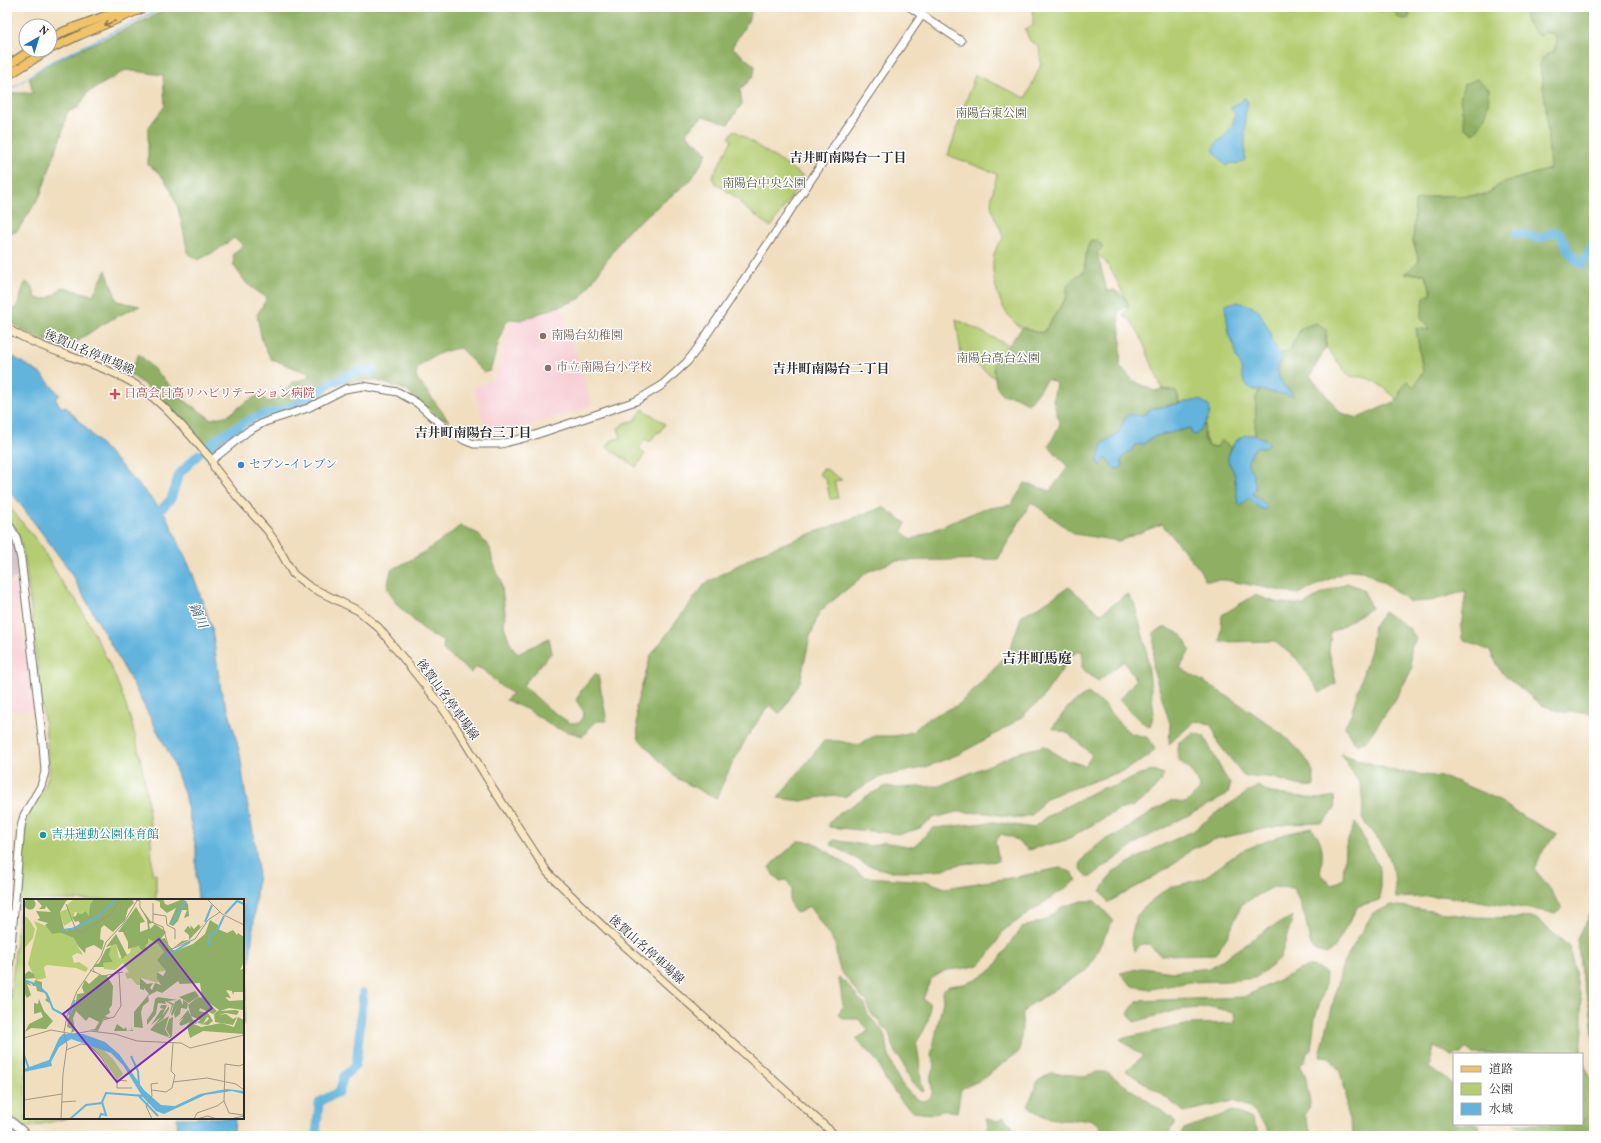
<svg xmlns="http://www.w3.org/2000/svg" width="1601" height="1143" font-family="Vollkorn,'Noto Serif JP',serif">
<style>
.built{fill:#f7cfd5}
.industrial{fill:#d2bdc8}
.green{fill:#b4cd72;stroke:#707c4e}
.forest{fill:#8fb064;stroke:#5d6e48}
.water{fill:#62b4dd;stroke:#467084}
.lines{fill:none;stroke-linecap:round;stroke-linejoin:round}
.stream{stroke:#62b4dd;stroke-width:1.5}
.river{stroke:#62b4dd;stroke-width:9}
.tertiary-casing{stroke:#706a5f;stroke-width:9}
.secondary-casing{stroke:#706a5f;stroke-width:9}
.primary-casing{stroke:#706a5f;stroke-width:10}
.tertiary{stroke:#fff;stroke-width:7}
.secondary{stroke:#f9e7c3;stroke-width:7}
.primary{stroke:#f0c369;stroke-width:8}
.oneway{stroke:#8e774a}
.education-dot{fill:#8d6e63;stroke:#fff;stroke-width:1.5}
.health-dot{fill:#e0444e;stroke:#fff;stroke-width:1.5}
.shop-dot{fill:#3f7fe0;stroke:#fff;stroke-width:1.5}
.culture-dot{fill:#0f9aa8;stroke:#fff;stroke-width:1.5}
.labels{text-anchor:middle;dominant-baseline:central;stroke-width:3;stroke-linejoin:round;paint-order:stroke}
.park-label{font-size:12px;fill:#545c40;stroke:#fff}
.education-label{font-size:12px;fill:#785e54;stroke:#fff;text-anchor:start}
.street-label{font-size:12px;fill:#2b2b2b;stroke:#fff}
.health-label{font-size:12px;fill:#be3a42;stroke:#fff;text-anchor:start}
.shop-label{font-size:12px;fill:#366cbe;stroke:#fff;text-anchor:start}
.culture-label{font-size:12px;fill:#0d838f;stroke:#fff;text-anchor:start}
.neighbourhood-label{font-size:13px;font-weight:bold;fill:#2b2b2b;stroke:#fff}
.water-label{font-size:13px;font-style:italic;fill:#416272;stroke:#fff}
.quarter-label{font-size:14px;font-weight:bold;fill:#2b2b2b;stroke:#fff}
.inset-river{fill:none;stroke:#62b4dd;stroke-width:2}
.inset-road{fill:none;stroke:#a19684;stroke-width:1}
.view{fill:#7b2cbf;fill-opacity:0.15;stroke:#7b2cbf;stroke-width:2}
.inset-edge{fill:none;stroke:#2b2b2b;stroke-width:2}
</style>
<rect width="100%" height="100%" fill="#fff"/>
<filter id="ink" filterUnits="userSpaceOnUse"><feTurbulence type="fractalNoise" baseFrequency=".025" numOctaves="2"/><feDisplacementMap in="SourceGraphic" scale="8" xChannelSelector="R" yChannelSelector="G"/><feConvolveMatrix kernelMatrix="1 2 1 2 8 2 1 2 1" color-interpolation-filters="sRGB"/></filter>
<filter id="wash" filterUnits="userSpaceOnUse"><feTurbulence type="fractalNoise" baseFrequency=".012" numOctaves="4" result="noise"/><feDisplacementMap in="SourceGraphic" scale="16" xChannelSelector="R" yChannelSelector="G"/><feGaussianBlur stdDeviation="0.9" result="paint"/><feColorMatrix in="noise" values="0 0 0 0 0 0 0 0 0 0 0 0 0 0 0 0 0 1.4 0 .05"/><feComposite in="paint" operator="in"/></filter>
<g filter="url(#wash)">
<rect width="100%" height="100%" fill="#f0debf"/>
<g class="built">
<path d="M561,307l31,97 -3,3 -85,25 -16,2 -15,-47 20,-7 4,-6 13,-50z"/>
<path d="M16,582l3,28 17,100 -29,1v-125z"/>
</g>
<path class="industrial" d="M7,526l6,13 4,13 3,24 -13,7z"/>
<g class="green">
<path d="M1033,7h341l7,4c10,-2 19,1 29,1l-2,-5h120c-8,22 8,23 26,27l3,7 -3,10 -8,4 -6,11 6,41 4,62 -48,14 -16,12 -53,1 -20,45 6,19 -14,14h20l7,19 -3,37 -13,-1 7,43 -9,15 -7,-6 -5,5 -4,14c-15,-13 -27,-26 -48,-23l-24,-30 1,-12 -26,-7 -11,22 -10,4 -6,39 -14,-3 -4,7 -1,39c-11,-3 -19,3 -24,12l-3,-3h-10l-1,2h-8c-5,-9 -7,-19 -1,-28l-21,-17 -8,1 -1,-9 -6,-4 -10,-1 -22,-54 -9,-14 -8,-5 6,-11c-12,-21 -18,-47 -42,-57l-3,24 -8,4 -9,20 -23,36c-8,1 -23,-3 -29,-9 -16,-14 -28,-54 -19,-74 1,-4 5,-7 7,-10 -2,-14 -7,-16 -10,-27 -5,-11 2,-26 4,-38l-49,-19 27,-80 51,23 15,-34 -2,-18 -9,-5 -5,-12 8,-4z"/>
<path d="M734,130l70,47 -33,50 -31,-23 1,-3 -27,-19 -2,-5 20,-37 -3,-2z"/>
<path d="M956,319l76,38 -33,24 -38,-28z"/>
<path d="M643,409l22,15 -6,9 -2,-1 -7,10 -5,-3 -6,10 6,5 -9,13 -29,-20 5,-7 9,-2 -3,-10 4,-2v-2l13,-4z"/>
<path d="M826,469l16,11 -8,1 4,17 -8,1 -4,-20 -7,-5 3,-4z"/>
<path d="M7,504l31,38 30,50 7,6c18,34 38,68 50,105 19,54 27,114 27,171h4v26h-131v218h43l-43,10 -18,-15v-74l19,-212 5,-17 14,-24 5,-16 -24,-203 -7,-32 -12,-21z"/>
</g>
<g class="forest">
<path d="M171,7h582l-5,14 -16,26 23,19c0,12 -7,16 -15,23l2,15 -14,20 -25,-8 -16,15 -1,3 21,18 -4,9 -12,19 -64,51 -47,68 -59,21 -12,-1 -5,6 -14,46 -7,1 -23,-24c-18,3 -29,8 -43,20l-1,9 33,44 -13,-6 -30,-25 -31,-10 -32,2 -22,10 -24,8 -66,33 -19,18c-28,-25 -50,-57 -83,-77l10,-20 46,47 26,18 18,-4 17,-13 14,-8 8,8 14,-6 10,-14 13,-3 6,-5 -40,-15 -9,-18 -5,-26 10,-17 -20,-14 -13,-18 -1,-12 9,-8 -3,-5 -5,-3 -18,13 -18,9 -10,-6c-6,-29 -11,-73 -40,-89v-37l17,-22 -2,-31 -37,-5 -39,23 -8,14 -12,5 -4,18 -23,66 -22,34 -11,7v-140l4,-4h22l-4,-16 16,-12 88,-39z"/>
<path d="M1374,7h34l2,5 -1,6c-6,2 -8,1 -13,-2v-4l-7,-3 -8,2z"/>
<path d="M1528,7h66v710l-6,-5h-26l-21,-7 -40,-33 -11,-21 -28,-12 -1,-12 5,-36 -35,10 -21,1 -24,-18 -23,-13 -14,-1 -51,24 -73,-14h-20l-5,-10 -38,-46 -43,17 -44,-7 -44,-32 -33,57 -103,2 -26,10 -49,40 -10,26 -10,45 -20,32 -10,-9c-23,28 -40,61 -54,94l-41,-22 -37,-39 -2,-32 15,-51 54,-71 54,-31 124,-46 23,16 -4,8 9,9 71,-31 29,-4 14,-22 25,8 18,-24 -19,-21 11,-22 -7,-24 3,-17 -9,-4 -18,25 -15,-8 -11,-1 -7,-10 -3,-21 30,-37 14,6 7,-1 23,-36v-11l9,-9 8,-4 3,-24 4,-8 7,1 5,6 -6,6 10,38 7,-1 10,7 5,8 -11,7 3,30 -1,25 14,14 20,10 8,-2 14,2 3,12 -28,6c-6,8 -16,8 -25,8l-7,15 -17,12 -1,22 3,-7 2,-1 9,11 8,-13 10,-7 3,-4 7,-1 13,-8 34,-8 2,6h5l8,-10 -1,14 5,9h8l4,-7 10,8 -3,9 3,10 3,5 4,31 11,-5 10,10 -2,-10 -4,-5 3,-4 -3,-16 -5,-8v-4l6,-12 12,-10 -11,-3 1,-39 4,-7 33,5c-7,-9 -17,-13 -16,-28 1,-5 4,-7 3,-13l10,-4 11,-22 15,-5 10,6v18l-16,29 31,37 17,5 40,-18 4,-14 5,-5 7,6 9,-15 -7,-44 13,2 -8,-13 3,-19 8,-5 -7,-19h-20l14,-14 -6,-19 2,-40 18,-5 53,-1 16,-12 48,-14 -4,-62 -6,-41 2,-8 12,-7 3,-10 -3,-7 -9,-2 -4,4c-6,-2 -16,-12 -16,-20 0,-2 2,-6 3,-9z"/>
<path d="M1477,79l12,10c0,20 -3,30 -15,45l-9,-6 -5,-29 4,-15z"/>
<path d="M106,270l11,31 23,5c-24,9 -52,26 -72,43 -20,-8 -44,-15 -61,-30l2,-7c17,-10 8,-17 17,-30l7,6 3,10c11,4 19,-3 26,-11l31,8z"/>
<path d="M460,526l17,7 13,15 2,11 9,22 4,31 -1,14 7,19 7,9 31,-16 3,14 -29,33 26,24 21,14h10l4,-11 -8,-12 5,-9 15,-18 2,2 9,46h-11l-13,15 -27,-8 -28,-18 -22,-10 6,-7c-4,-3 -10,-5 -14,-9 -7,-6 -12,-15 -22,-17l-5,6 -28,-23 1,-10 -13,-4 -33,-30 -11,-18 4,-18c25,-12 47,-26 69,-44z"/>
<path d="M1347,583l16,6 8,19 -40,25 -2,18 7,32 -16,10 -23,-34 -23,-18 -54,1 2,-27 33,-20 20,7 29,3 19,-12z"/>
<path d="M1069,587l31,27 27,-20 7,9 12,44 8,66 -4,14 -10,-6 -21,-21 17,-20 -12,-19 -26,20 -16,-12v-19l-9,4 -32,46 -21,18 -21,14 -40,22 -33,13 -46,10 -36,20 -11,-2 -32,6 -23,-3 46,-57h15l19,4 16,-9h21l17,-4 15,-13 31,-14 38,-38 14,-18 12,-34 18,-9z"/>
<path d="M1384,612l25,16 7,11 -6,11 2,19 -17,31 -29,41 -9,4 -6,-7 -6,-12 6,-12 19,-64 4,-25z"/>
<path d="M1166,627l16,8 8,15 -10,18c31,19 125,70 133,105 1,4 1,9 1,13 -16,1 -19,-2 -34,-6 -12,-4 -24,-4 -35,-3l-27,-34 -6,-19 -17,-3 -26,23 1,-21 -17,-54 1,-37z"/>
<path d="M1088,693l16,12 16,19 10,9 19,5 6,11 -7,8 -23,13 -79,28 -14,17 -14,3 -30,-5 -31,-1 -24,6 -13,10 -19,6 -72,-7v-5l5,-5 31,-20 21,-11 11,2 42,-2 84,-35 22,-5 17,12 23,8 7,-11 -23,-21 -17,-6 17,-22z"/>
<path d="M1193,733l11,3 19,37 8,11 -4,11 -86,45 -52,38 -9,-10 1,-6 6,-8 17,-14 13,-6 53,-33 16,2 14,-14 -6,-14 -17,-17 2,-16z"/>
<path d="M1341,754l53,17 54,7 47,20 30,20 32,16 -13,15 -10,20 12,14 16,26 -6,4 -91,-14 -25,-3 -44,2 -2,-25 -7,-21 -25,-33 1,-15 -2,-18z"/>
<path d="M1153,771l11,4 -4,7 -11,13 -15,11 -16,4 -52,30 -37,10 -17,-13 -11,-3 -6,8 4,19 -38,3 -25,7h-47l-22,-6 -37,-21 3,-4 38,6 13,-4 29,5 20,-19 61,-6 39,6 13,-11 55,-29 12,-1 27,-13z"/>
<path d="M1258,786l12,7 48,6 16,-3 1,13 -12,14 -35,1 -72,15 -24,10 -15,13 -30,19 -35,19 -3,3 -8,-12 13,-20 42,-23 37,-17 27,-21z"/>
<path d="M1355,822l25,47v31l-22,6 -23,41 -8,7 -12,-3 -5,-8 -5,-27 -11,-28 -21,-1 -31,17 -14,31 -12,19 -55,1 -6,-4 -6,-7h-8l-7,7 -3,-12 4,-20 10,-13 22,-18 35,-9 39,-28 44,-17 26,-6c14,13 12,29 9,46l12,11 11,-6 2,-31z"/>
<path d="M798,841l15,1 52,35 61,4 19,7 71,-11 44,-9 11,4 6,8 -73,50 -16,26 -9,9 -12,3 -21,2 -15,9 -8,20 6,4c3,15 -5,28 -13,40 5,16 2,32 8,48l-2,1 -11,-11 -11,-24 -3,-1c-2,-9 -7,-15 -8,-23l-7,-7 -3,-6 -6,-4 -4,-7 -2,-8 -6,-4 -21,-27 -3,-11 -2,-15 -26,-38 -9,6 -4,1c-7,-8 -8,-14 -4,-23l-5,-10 -7,1 -6,-5 -5,-9z"/>
<path d="M1082,901h13l18,19 -25,49 -58,36 -7,7 -3,39 -39,29 -20,9 -4,23 -13,-2 -11,4 -12,-1 -8,-2 -8,-6 -20,-25 -7,-18 -22,-23 11,-7 1,-3 -10,-10h-14l-6,-4 5,-9 -4,-28 7,5 13,16 6,5c1,15 13,18 19,30 2,5 2,10 3,15 6,20 10,34 26,47 4,3 9,7 14,4 10,-6 2,-18 4,-26 1,-3 3,-6 4,-9l-4,-9 12,-55 -1,-10 7,-5 15,-2 12,-4 17,-11 21,-32 9,-10 23,-7 16,-13z"/>
<path d="M1392,905l79,12 64,1 34,28 12,53 2,29 -2,26h-108l-7,-6 -4,6h-8v3l-20,-11 -5,22 15,9 10,9v38h25l1,12h-126l-8,-26v-17l-6,-21 -10,-15 -10,-1 23,-93 30,-50z"/>
<path d="M1594,908v135l-3,-30 -10,-40 -4,-35z"/>
<path d="M1293,916l-13,43 -25,19 -28,3 -37,1 -39,7 -19,-3 -12,-13 21,-5 32,4 37,-4 56,-38z"/>
<path d="M1313,966l13,7 -1,14 -10,30 -4,33 -4,3 -2,8 -5,4 5,9 5,29 -5,12 5,15 6,6h-43l-23,-29 -17,-6 -49,11 -24,-19 -34,-22 17,-15 -23,-17 70,-15 45,-1 -1,-11 -23,-5 -34,3 -43,12 -6,-9 9,-12 107,-4 55,-27z"/>
<path d="M1582,1058l12,28v50h-69l-5,-10 -6,-2h68z"/>
<path d="M1098,1072h8l66,46 3,4 -8,14h-71l6,-4c-3,-6 -6,-11 -13,-13 -4,-1 -11,1 -15,1 -17,1 -35,-2 -46,-15l10,-24 13,-8 33,3z"/>
<path d="M1233,1111l19,8 9,17h-81l4,-7z"/>
<path d="M1004,1117l12,14 6,5 -40,-1 6,-9 -2,-8 11,3z"/>
</g>
<g class="water">
<path d="M1244,98l2,1 2,3 -3,13v45l-7,4 -7,-1 -5,3 -13,-16c5,-13 10,-10 15,-18 3,-4 7,-14 7,-19l-4,-3v-2l9,-6z"/>
<path d="M1238,302l16,5 5,4 11,21 1,7 9,15 1,5 -4,7 2,12 5,8 6,5 3,5 -33,-6h-6l-8,-5 -3,-6 -3,-15 -4,-7 -1,-10 -6,-12 -4,-29 2,-2z"/>
<path d="M7,353l34,21 19,21 -5,4 7,9 3,-2 76,81 25,28 26,57 20,56 9,63 8,21 11,42 5,38 9,45 4,33 -4,50 -11,105v-125h-45l-2,-24v-28l-12,-55 -13,-36 -42,-80 -61,-109 -53,-71 -8,-7z"/>
<path d="M1198,400c23,5 7,24 -1,34l-3,1 -2,-1 -2,-6 -34,8 -13,8 -7,1c-5,7 -12,8 -15,16l2,5 -2,2 -6,1 -9,-11 -2,1 -3,7 -3,-2v-4l4,-16 17,-12 7,-15 4,-3c8,2 15,3 20,-5z"/>
<path d="M1245,435c8,-1 19,2 25,8l-6,5 -7,-1 -3,2 -6,12v4l5,8 3,16 -3,4 4,5 5,2 5,6 -2,4 -6,-2 -10,-10 -8,8 -3,-3 -4,-31 -6,-11v-4l6,-14z"/>
<path d="M177,1118h58l-1,18h-56z"/>
</g>
<g class="lines">
<g class="stream">
<path d="M7,33l3,9 -3,11"/>
<path d="M7,92l42,-29 116,-56"/>
</g>
<g class="river">
<path d="M1516,234h5l18,4 7,-2 7,-4h5l2,2 8,16 11,13 3,1 12,-21"/>
<path d="M207,448l12,-11 34,-19 13,-4 19,-5 30,-13 13,-12 22,-10 12,-3h12"/>
<path d="M153,518l18,-19 8,-25 20,-20"/>
<path d="M316,1136l3,-33 5,-4 15,-7 5,-16 11,-10 2,-9 6,-64"/>
</g>
</g>
</g>
<g filter="url(#ink)">
<g class="lines">
<defs>
<g id="tertiary">
<path d="M910,7l51,34"/>
<path d="M212,460l36,-29 17,-9 43,-14 37,-19 18,-3 35,6 19,11 27,24 20,13 10,4h27l34,-9 101,-34 25,-15 26,-24 10,-13 225,-334"/>
<path d="M7,521l9,16 5,22 22,185 2,28 -4,14 -17,29 -3,12 -14,167"/>
<path d="M7,1118l22,18"/>
</g>
<path id="secondary" d="M7,328c35,23 78,30 115,49 37,18 63,53 90,83l2,7 25,32 28,31 7,10 19,34 17,13 49,24 20,17 60,75 18,26 39,64 52,80 61,59 227,204"/>
<g id="primary">
<path d="M50,39l15,-8 64,-24"/>
<path d="M50,49l30,-14 66,-28"/>
<path d="M7,66l24,-16"/>
<path d="M7,76l41,-26"/>
</g>
</defs>
<use href="#tertiary" class="tertiary-casing"/>
<use href="#secondary" class="secondary-casing"/>
<use href="#primary" class="primary-casing"/>
<use href="#tertiary" class="tertiary"/>
<use href="#secondary" class="secondary"/>
<use href="#primary" class="primary"/>
</g>
<defs><path id="oneway-shaft" d="M-6 0H5M1.5-3L5.5 0L1.5 3" fill="none" stroke-width="1.6" stroke-linecap="round" stroke-linejoin="round"/></defs>
<use class="oneway" href="#oneway-shaft" transform="translate(110 23) rotate(158)"/>
</g>
<g class="education-dot">
<circle cx="543" cy="336" r="4"/>
<circle cx="548" cy="368" r="4"/>
</g>
<path class="health-dot" d="M113 388h4v4h4v4h-4v4h-4v-4h-4v-4h4z"/>
<circle class="shop-dot" cx="241" cy="465" r="4"/>
<circle class="culture-dot" cx="43" cy="835" r="4"/>
<g class="labels">
<g class="park-label">
<text x="991" y="114">南陽台東公園</text>
<text x="764" y="184">南陽台中央公園</text>
<text x="998" y="359">南陽台高台公園</text>
</g>
<g class="education-label">
<text x="551" y="336">南陽台幼稚園</text>
<text x="556" y="368">市立南陽台小学校</text>
</g>
<g class="street-label">
<text transform="translate(89 353) rotate(23)">後賀山名停車場線</text>
<text transform="translate(447 700) rotate(54)">後賀山名停車場線</text>
<text transform="translate(646 950) rotate(42)">後賀山名停車場線</text>
</g>
<g class="health-label">
<text x="124" y="394">日高会日高リハビリテーション病院</text>
</g>
<g class="shop-label">
<text x="249" y="465">セブン-イレブン</text>
</g>
<g class="culture-label">
<text x="51" y="835">吉井運動公園体育館</text>
</g>
<g class="neighbourhood-label">
<text x="848" y="159">吉井町南陽台一丁目</text>
<text x="831" y="370">吉井町南陽台二丁目</text>
<text x="473" y="434">吉井町南陽台三丁目</text>
</g>
<g class="water-label">
<text transform="translate(197 616) rotate(66)">鏑川</text>
</g>
<g class="quarter-label">
<text x="1037" y="659">吉井町馬庭</text>
</g>
</g>
<g transform="translate(24 899)">
<rect width="220" height="220" fill="#f0debf"/>
<path d="M50,0h19v12l-5,5 -4,-5 -2,3 -7,-2 -3,9 -8,5 -4,-14 7,-3v-4zM0,17l4,2 7,11 -2,9 -9,11zM10,22l12,5 6,8 9,-1 16,6v6l6,10 -6,-2 -5,3 2,7 5,-1 9,6 -2,4 -10,-4 -29,-3 -3,2 2,11 -10,2 -8,-16 9,-36zM124,38l10,7 6,8 -6,7 8,12 -9,1 1,11 -17,-5v7h-4l-6,-7 -4,1 -2,-6 4,-1 -6,-9 -8,7 -11,-1 -1,-6 9,-1 -3,-7 2,-10 5,-1 3,14 4,-1 7,-4 1,-5 9,-2 4,5 4,-2 -4,-3zM62,145l16,5 11,10 10,15 -6,6 -14,-22z" fill="#b4cd72"/>
<path d="M0.5 5a5.5 5.5 0 1 1 11 0a5.5 5.5 0 1 1-11 0ZM12,0h34l-4,2 -6,11 4,17 3,2 2,-3 5,1 6,-6 -2,-2 -3,1 -3,-5 4,-1 1,-3 5,1 3,-3 4,5 1,-11 4,-6h38l2,4 -6,6 -3,11 -12,12 -9,-7 -3,3 -1,11 4,2 -2,9 -8,-5 -8,3 -1,5 -7,-7 -4,-8 -13,-5 -9,1 -7,-9 3,-2 -11,-3 3,-2 -4,-7 15,1 -5,-6 -1,3h-6l3,-3zM128,0h11l2,5 3,1 15,-6 5,5 1,12 -5,2 3,-8h-5l-4,11 -5,5 -4,-2 7,-16 -9,5 -7,-6v-5zM112,8l9,15 -5,1v9l8,-3 -1,-9 -7,-13 12,16 -3,1 1,5 5,-5 11,8 -5,7 4,-1 4,9 6,4 18,-7 12,-10 5,-14 8,5v4l9,4 6,-3 4,5 1,-2 6,4v25l-4,8 4,-2v24h-10l-1,3 -1,-4 -6,-1 5,8 -6,-1 4,4 15,-1v15l-1,-5 -14,-2 -9,3 15,-1 4,1 -2,4 -11,-2 -8,2 8,-1 7,5 4,-2 -4,8 -18,-3 -1,-8 5,-4 -14,-10 12,11 -4,3 -13,-6 -1,3 9,2 5,8 -5,4 -10,-1h5l5,-4 1,-2 -2,-1 -4,7 -6,-1 3,-3 -9,-4 -3,-11 10,-8 4,1 -2,-15 -20,1 -2,-3 -16,12 -5,-2 -9,5 1,5 -6,5 -2,6 2,16 -9,-1v-15l15,-18 -5,-6v2l-4,-1v-11l7,6 6,-1 -3,5 2,2 3,-7 6,2 -4,-6v-7l6,4 3,-5 -9,-11 7,-8 -6,-8 -10,-6v5l-3,3 3,4 -6,1 -3,-5 -11,3v-7l-5,-10h-5zM175,25l1,3 4,-3 -15,16 3,-1 -19,9 9,-7 7,-1v-5l-5,-4 4,-5 3,3 -1,-4 4,4zM92,35l11,21 -5,4 -6,-15 -10,3zM87,48l-2,8 4,7 -10,1 1,4h-10v4l4,2 -5,-1 1,-7 5,-2 7,-14zM5,72l5,3 1,4 -10,1 7,7 -5,-2 4,11 -4,3 -3,-5v-18zM75,76l8,1 6,10 -1,19 -3,4 1,4 -5,3 5,2 -7,1 -6,12 -8,-1 6,-1 4,-7 -10,-5 -3,4 -10,-10 -3,7 2,13 -4,2 1,-4 -5,-2 1,-8 8,-17 1,-8 7,-1 -2,-6 3,-7 4,4zM11,81l7,2v7l8,9 -1,5 -4,-3 2,-2 -2,-5 -8,-2 -1,-5h-3l-2,-4 3,2zM171,92l4,5 -10,7 -10,-6zM134,98l20,3 -10,1 6,3 -5,12 3,-11 -7,-4 1,3 -8,-1 -2,11 -9,11v-5l6,-9 2,-12zM15,100l5,12 9,10 -7,8 -15,-1 -6,4 4,-8 14,-7 -2,-5 -7,2v-11l4,1zM156,100l3,6v-5l5,3 -1,6 -6,-1 -1,6 -5,4 -1,-5 5,-10 -7,13 -1,-2 4,-12zM137,106h6l-5,11 7,-10v3l-6,10 -10,7 16,-10 -4,13 4,7h-3l4,1v-1l-4,-7 3,-10 4,-2 -1,19 -2,2 -20,-8 11,-13 -10,8 10,-15 3,-1 -4,-1zM164,111l5,10 6,1 -3,1 1,2 -6,-1 10,4 20,-4 13,4 4,-10 6,3v14l-41,-3 -13,7 -3,-12 3,-4 -9,4 -2,-2 5,-7 -6,5zM93,125l7,5 2,-2 1,4 5,-1 -1,-4 2,5h-19z" fill="#8fb064"/>
<path d="M39,135h20l22,8 14,12 25,36 17,15 14,1 25,-12 26,-5 18,2v3l-12,-3 -27,4 -41,19 -8,-3 -14,-15 -19,-31 -12,-12 -40,-14 -12,8 -8,15 1,4 -28,6v-3l25,-9 10,-22z" fill="#62b4dd"/>
<path class="inset-river" d="M201,15l12,-13 7,3M181,23l7,-17M147,25l15,-23M38,31l10,-1 26,-12 18,-18M185,47l1,-11 7,-4 7,-15M141,58l25,-15M0,81l14,5 9,9 6,15 11,6M45,116l6,-15M0,156l5,14M107,157l7,15 1,14M114,196l20,21M46,220l16,-14 16,-2M75,220l2,-5 5,1 -4,-13 4,-9 39,3"/>
<path class="inset-road" d="M183,0l15,15 22,11M112,1l4,1v6l9,14 14,6 5,18 4,4 23,-10 13,-19 12,-8M129,4v20M42,5l10,26 5,3 30,-19 9,-15M129,15l13,2 1,9 8,4v10M66,71l13,6 20,-4M73,133l6,-12 11,-3 7,-11 -2,-34M0,139l27,-8 22,4 17,-3 25,3 22,7 44,2 9,5 54,-13M42,151l15,-6 8,1 13,13 13,22 12,1M93,182v7h15M149,183l34,-4 29,6 8,6M128,191l14,2 6,-4 3,-13 -4,-4 2,-28M0,201l38,-6M200,202l5,12 14,2M38,203l14,-1M37,220l2,-45 4,-29 -3,-13 3,-16 10,-25 24,-35 5,-14 17,-18 15,-25M128,220l-6,-13 6,-10 -1,-12 7,-1M170,220l3,-6 20,-7 7,-5 1,-37 14,2 5,-2M172,220l12,-3 9,3M206,220l14,-3"/>
<path class="view" d="M135,40l53,69 -95,74 -54,-68z"/>
<rect width="220" height="220" class="inset-edge"/>
</g>
<rect width="1601" height="1143" fill="none" stroke="#fff" stroke-width="24"/>
<rect x="1453" y="1053" width="130" height="72" fill="#ffffff" stroke="#aaaaaa"/>
<rect x="1461" y="1066" width="20" height="6" fill="#f0c369" stroke="#aaaaaa"/>
<text x="1489" y="1073" font-size="12" fill="#2b2b2b">道路</text>
<rect x="1461" y="1083" width="20" height="12" fill="#b4cd72" stroke="#aaaaaa"/>
<text x="1489" y="1093" font-size="12" fill="#2b2b2b">公園</text>
<rect x="1461" y="1103" width="20" height="12" fill="#62b4dd" stroke="#aaaaaa"/>
<text x="1489" y="1113" font-size="12" fill="#2b2b2b">水域</text>
<g transform="translate(38 38) rotate(38)"><circle r="19" fill="#ffffff" stroke="#aaaaaa"/>
<path d="M0-3L7 15L0 10L-7 15Z" fill="#1f6fb2"/>
<text y="-6" font-size="11" font-weight="bold" text-anchor="middle" fill="#2b2b2b">N</text>
</g>
</svg>
